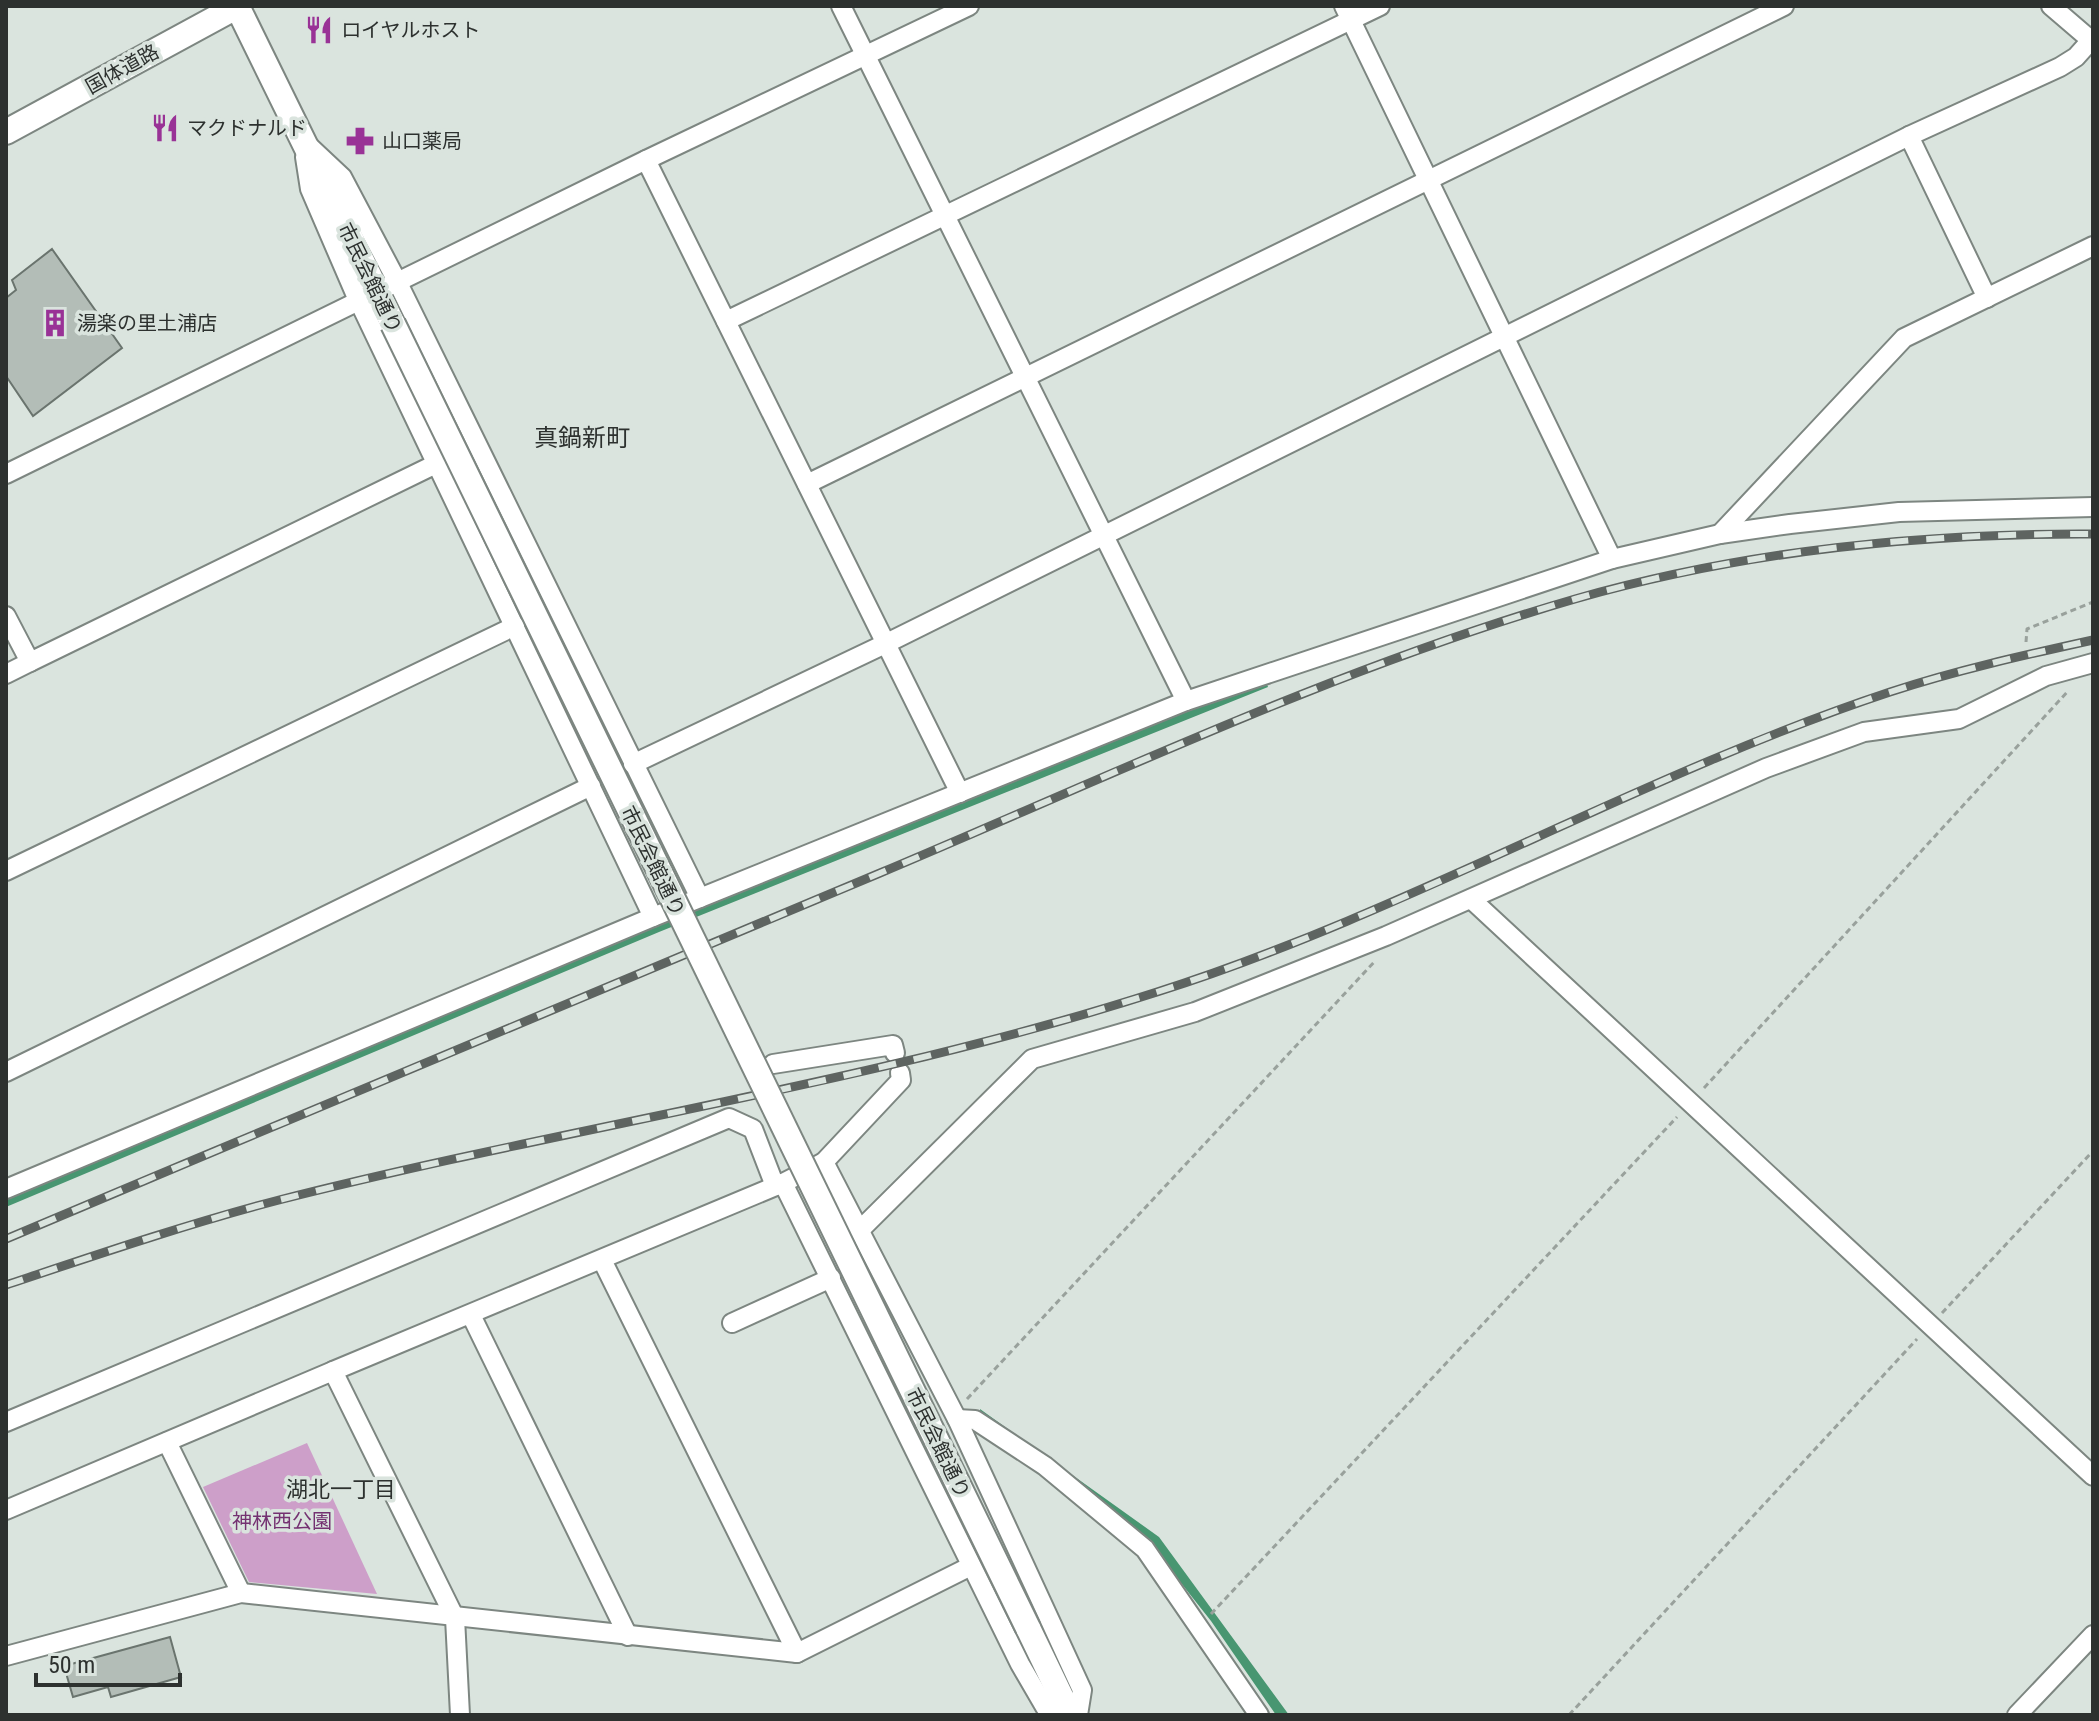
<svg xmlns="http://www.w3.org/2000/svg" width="2099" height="1721" font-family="'Roboto Condensed','Noto Sans JP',sans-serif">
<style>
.green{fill:#cd9fc9}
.water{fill:#489671}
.building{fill:#b3bdb7;stroke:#6a746e;stroke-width:2}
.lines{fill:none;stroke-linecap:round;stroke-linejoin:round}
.street-casing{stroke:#7d8681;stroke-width:22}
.secondary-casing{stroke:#7d8681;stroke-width:28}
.path{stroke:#99a19c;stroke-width:3;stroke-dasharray:6 4;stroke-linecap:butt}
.street{stroke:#fff;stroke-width:18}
.secondary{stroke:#fff;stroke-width:24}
.rail-casing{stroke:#5e6461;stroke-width:9}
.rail{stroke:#dae4de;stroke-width:6;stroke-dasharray:18;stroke-linecap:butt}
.secondary-bridge-casing{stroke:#7d8681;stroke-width:28;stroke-linecap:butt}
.secondary-bridge{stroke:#fff;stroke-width:24}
.labels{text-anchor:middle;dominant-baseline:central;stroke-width:7;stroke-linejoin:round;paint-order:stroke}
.poi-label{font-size:20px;fill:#2d312f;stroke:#dae4de;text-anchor:start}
.street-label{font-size:20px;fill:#2d312f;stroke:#dae4de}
.park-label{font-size:20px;fill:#743171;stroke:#dae4de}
.neighbourhood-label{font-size:22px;fill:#2d312f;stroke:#dae4de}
.quarter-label{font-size:24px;fill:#2d312f;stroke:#dae4de}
</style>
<rect width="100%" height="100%" fill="#dae4de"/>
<path class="green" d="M307,1443l70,151 -128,-12 -46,-95z"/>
<g class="water">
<path d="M1265,678l3,9 -609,245 -653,275v-12l649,-273z"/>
<path d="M980,1409l179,128 130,178h-13l-65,-94 -60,-76 -170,-124z"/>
</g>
<g class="building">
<path d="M52,249l70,99 -89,68 -27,-40v-78l10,-8 -4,-10z"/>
<path d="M170,1637l11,40 -70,20 -3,-10 -35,10 -9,-31z"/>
</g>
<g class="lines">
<defs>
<g id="street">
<path d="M841,6l345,695"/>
<path d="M1344,6l268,553"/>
<path d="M2051,6l42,36"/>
<path d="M1909,136l78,162"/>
<path d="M310,147l32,30 56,106 302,615"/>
<path d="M305,157l5,32 44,102 299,626"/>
<path d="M646,160l314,633"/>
<path d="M726,321l654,-315"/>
<path d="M6,474l640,-314 323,-154"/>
<path d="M807,484l977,-478"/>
<path d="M1720,534l184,-196 189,-92"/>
<path d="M6,616l24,46 -24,12"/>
<path d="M30,662l408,-199"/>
<path d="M633,764l254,-121 1022,-507 151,-69 16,-10 17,-19"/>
<path d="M6,871l509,-245"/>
<path d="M1471,899l622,577"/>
<path d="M773,1064l120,-19 2,8"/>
<path d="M6,1072l585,-286"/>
<path d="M824,1162l77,-82 -1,-7"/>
<path d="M6,1189l647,-272 533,-216 426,-142 108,-25 70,-10 109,-12 194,-5"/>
<path d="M859,1231l173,-172 163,-47 191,-76 380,-168 98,-36 95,-13 87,-43 47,-13"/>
<path d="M602,1260l195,393"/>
<path d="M471,1315l157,321"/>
<path d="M732,1323l99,-45"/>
<path d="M333,1371l450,-188"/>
<path d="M957,1419l18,1 70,46 100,83 114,166"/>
<path d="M6,1422l723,-304 24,11 22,57"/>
<path d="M167,1442l74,151"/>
<path d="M6,1510l327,-139 122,247 5,97"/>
<path d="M6,1656l235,-63 556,60 174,-87"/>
<path d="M1057,1715l-12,-8 -25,-43 -237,-481 41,-21 133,257 91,197 34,74 -4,25"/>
<path d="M2017,1715l76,-80"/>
</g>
<g id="secondary">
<path d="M237,6l156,318"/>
<path d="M6,132l232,-126"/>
<path d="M1028,1628l42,87"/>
</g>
</defs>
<use href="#street" class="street-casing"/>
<use href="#secondary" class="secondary-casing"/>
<g class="path">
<path d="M2026,642l1,-13 66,-27"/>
<path d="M1704,1088l365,-398"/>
<path d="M1942,1313l151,-162"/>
<path d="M967,1399l409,-439"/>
<path d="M1211,1614l466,-497"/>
<path d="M1569,1715l348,-376"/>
</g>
<use href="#street" class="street"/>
<use href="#secondary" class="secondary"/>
<defs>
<g id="rail">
<path d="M6,1239c291,-123 583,-244 874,-366 228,-96 457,-205 695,-274 168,-48 344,-66 518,-65"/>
<path d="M6,1285c90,-30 181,-61 273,-85 291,-74 592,-116 878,-208 252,-80 482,-217 733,-300 67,-22 135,-37 203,-52"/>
</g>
</defs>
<use href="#rail" class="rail-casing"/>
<use href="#rail" class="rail"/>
<defs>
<path id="secondary-bridge" d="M393,324l635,1304"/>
</defs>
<use href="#secondary-bridge" class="secondary-bridge-casing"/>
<use href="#secondary-bridge" class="secondary-bridge"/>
</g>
<defs>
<symbol id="restaurant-bare" viewBox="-9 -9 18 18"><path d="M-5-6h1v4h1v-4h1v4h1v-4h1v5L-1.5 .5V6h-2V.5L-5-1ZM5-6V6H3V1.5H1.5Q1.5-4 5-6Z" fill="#993296" stroke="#dae4de" stroke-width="2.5" paint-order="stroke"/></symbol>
<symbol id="pharmacy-bare" viewBox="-9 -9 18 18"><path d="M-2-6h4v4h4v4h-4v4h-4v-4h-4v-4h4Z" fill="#993296" stroke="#dae4de" stroke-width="2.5" paint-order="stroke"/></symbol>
<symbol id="building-bare" viewBox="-9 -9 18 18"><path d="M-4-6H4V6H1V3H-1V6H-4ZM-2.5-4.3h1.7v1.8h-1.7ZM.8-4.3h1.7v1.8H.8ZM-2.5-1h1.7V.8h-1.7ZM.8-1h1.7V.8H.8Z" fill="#993296" stroke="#dae4de" stroke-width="2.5" paint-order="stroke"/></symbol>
</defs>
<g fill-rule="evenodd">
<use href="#restaurant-bare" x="299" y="10" width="40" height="40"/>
<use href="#restaurant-bare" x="145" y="108" width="40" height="40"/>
<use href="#pharmacy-bare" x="340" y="121" width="40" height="40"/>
<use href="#building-bare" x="35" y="303" width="40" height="40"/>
</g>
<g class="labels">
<g class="poi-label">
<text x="341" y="30">ロイヤルホスト</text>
<text x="187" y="128">マクドナルド</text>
<text x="382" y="141">山口薬局</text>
<text x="77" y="323">湯楽の里土浦店</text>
</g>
<g class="street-label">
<text transform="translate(122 69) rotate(-29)">国体道路</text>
<text transform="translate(370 278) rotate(64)">市民会館通り</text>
<text transform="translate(653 861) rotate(64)">市民会館通り</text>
<text transform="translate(938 1443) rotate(64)">市民会館通り</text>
</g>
<g class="park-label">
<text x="282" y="1521">神林西公園</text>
</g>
<g class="neighbourhood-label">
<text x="341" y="1489">湖北一丁目</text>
</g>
<g class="quarter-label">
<text x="582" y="438">真鍋新町</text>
</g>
</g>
<rect width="2099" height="1721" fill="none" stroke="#2d312f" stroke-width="16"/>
<path d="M36 1673v12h144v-12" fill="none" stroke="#2d312f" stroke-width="4"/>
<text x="48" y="1673" font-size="24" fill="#2d312f" stroke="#dae4de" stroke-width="6" paint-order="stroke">50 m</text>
</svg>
